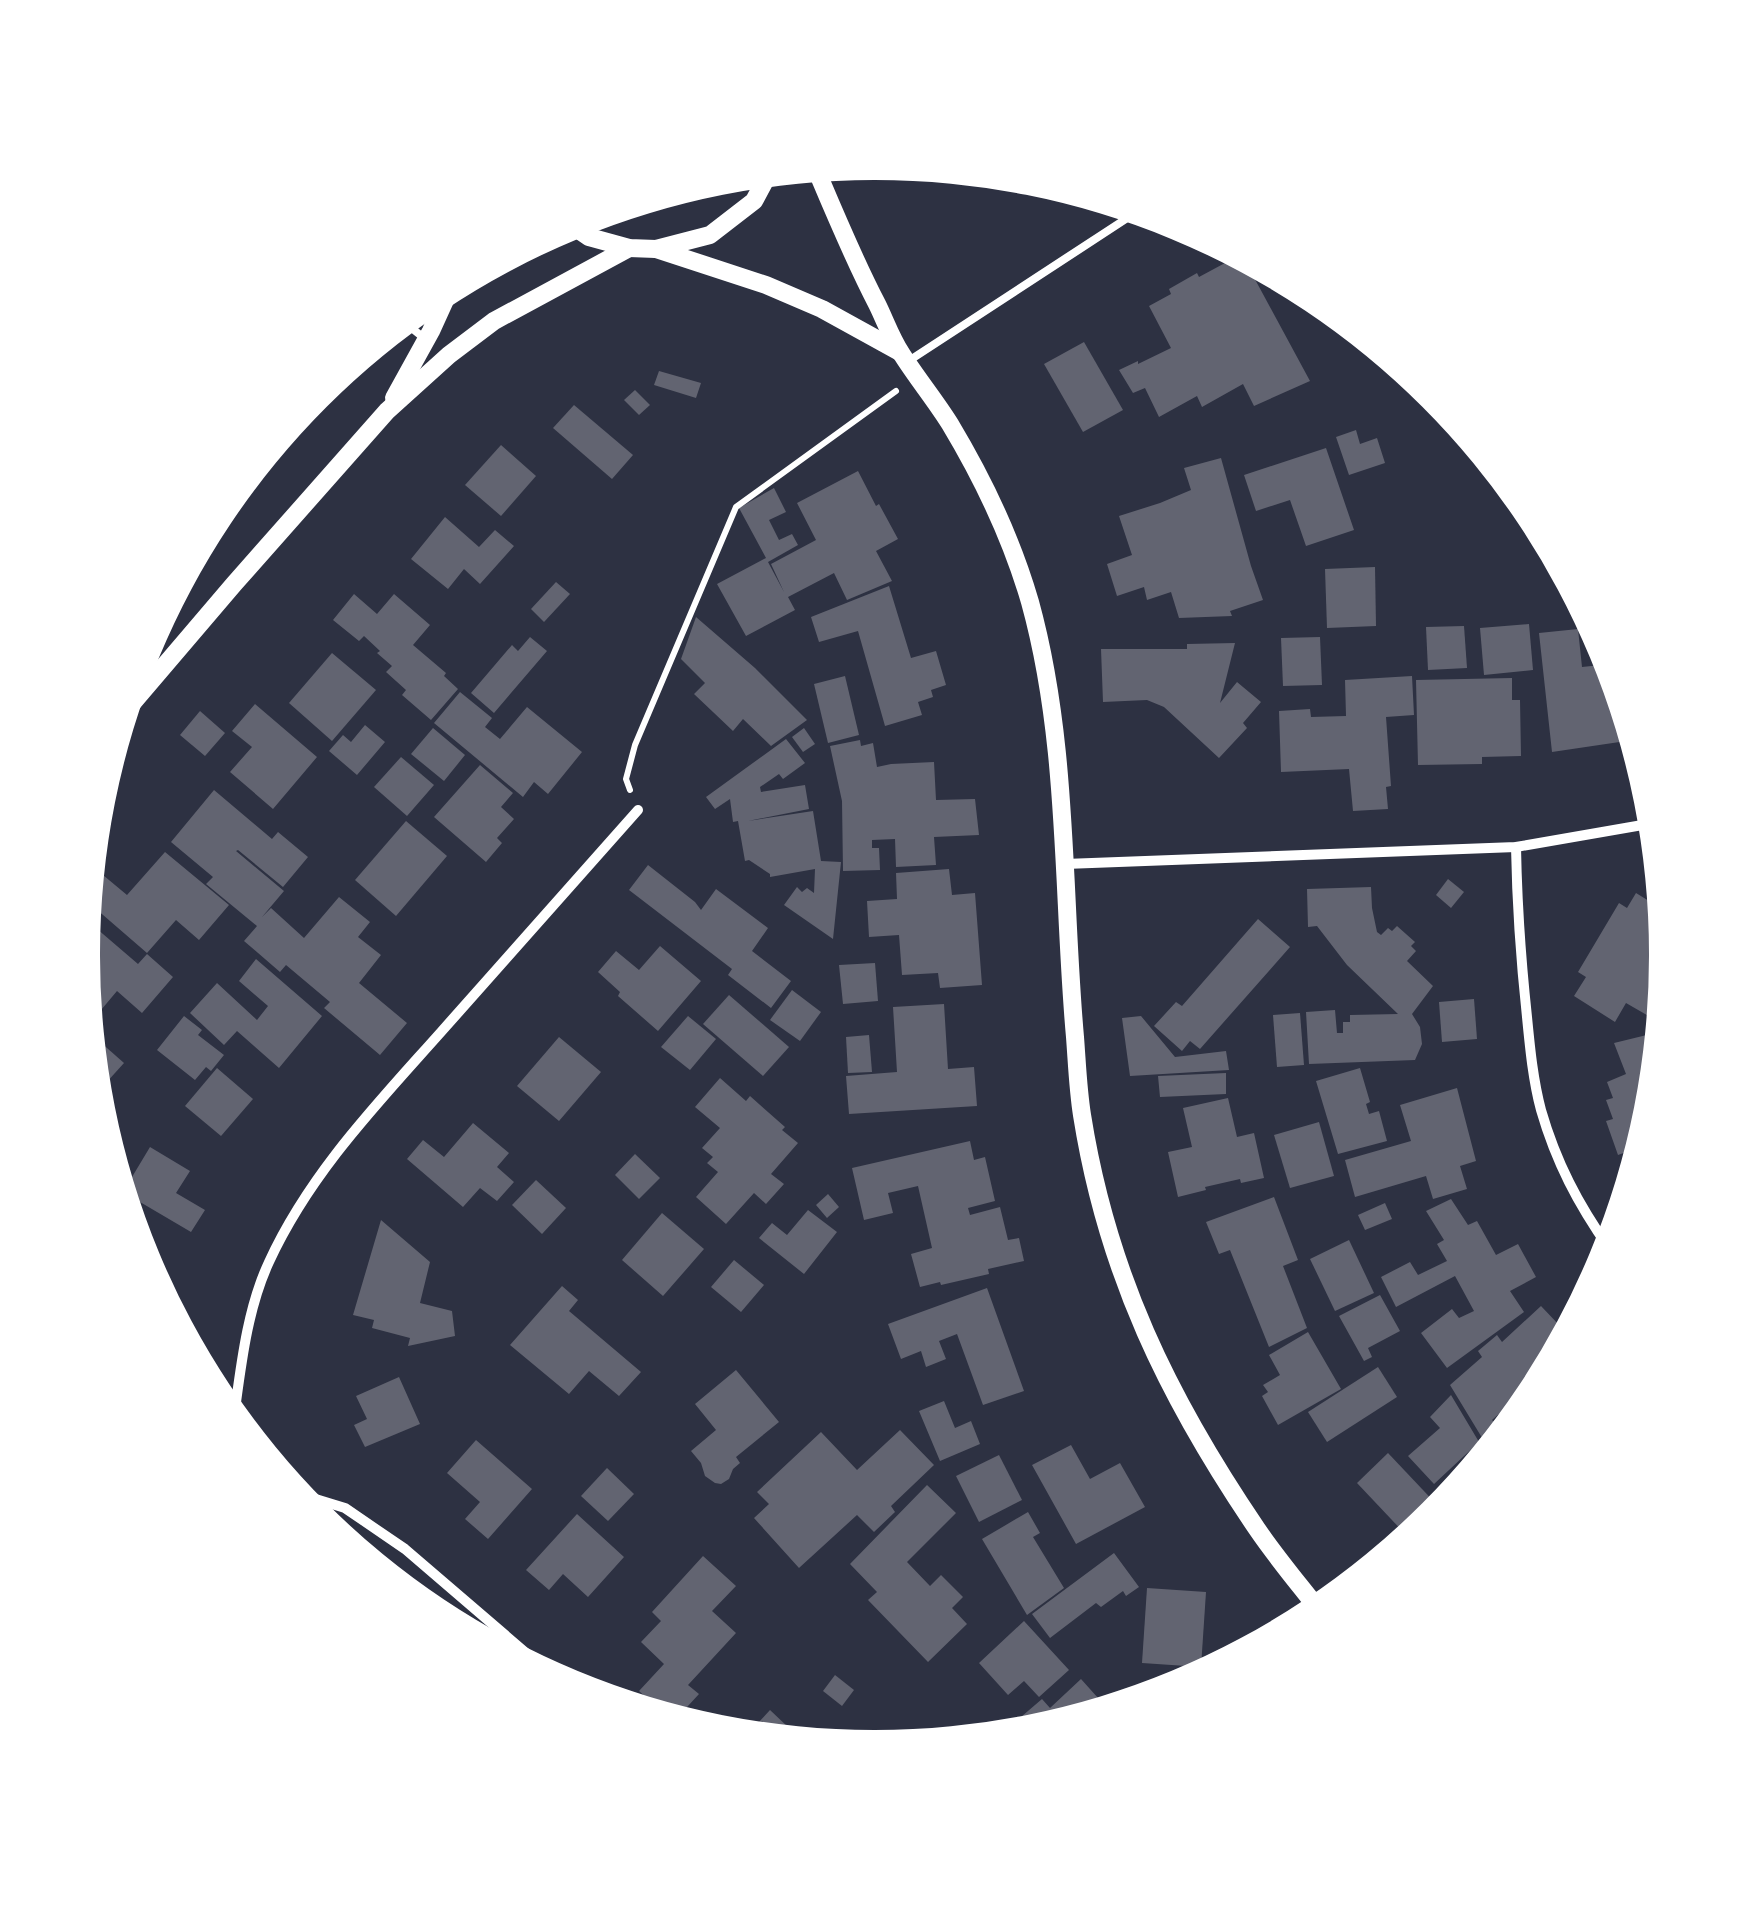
<svg xmlns="http://www.w3.org/2000/svg" width="1749" height="1910" font-family="'Nunito Sans',sans-serif">
<style>
.building{fill:#626471}
.lines{fill:none;stroke-linecap:round;stroke-linejoin:round}
.path{stroke:#fff;stroke-width:6}
.service{stroke:#fff;stroke-width:8}
.minor{stroke:#fff;stroke-width:10}
.tertiary{stroke:#fff;stroke-width:18}
</style>
<rect width="100%" height="100%" fill="#2d3142"/>
<g class="building">
<path d="M1238,256l6,3 66,122 -56,25 -11,-22 -41,23 -5,-11 -38,21 -14,-29 -12,5 -14,-23 19,-9v3l33,-16 -22,-42 22,-12 -2,-5 28,-16 2,4z"/>
<path d="M1084,342l39,68 -40,22 -39,-68z"/>
<path d="M659,371l42,12 -5,15 -42,-13z"/>
<path d="M635,390l15,15 -11,10 -15,-15z"/>
<path d="M574,405l59,50 -21,24 -59,-51z"/>
<path d="M1356,430l4,14 17,-6 8,25 -36,12 -13,-38z"/>
<path d="M501,445l35,31 -35,40 -36,-31z"/>
<path d="M1326,448l28,82 -48,16 -16,-46 -34,11 -12,-36z"/>
<path d="M1221,458l30,108 12,34 -33,11 2,5 -53,2 -8,-26 -24,8 -3,-13 -27,9 -10,-32 25,-9 -13,-39 41,-13 31,-13 -7,-22z"/>
<path d="M858,471l18,35 3,-2 19,35 -22,12 16,30 -45,19 -13,-27 -46,24 7,13 -49,26 -29,-52 49,-26 -27,-50 35,-20 12,24 -17,8 10,20 13,-6 6,11 -30,17 16,30 -13,-28 45,-24 -19,-37z"/>
<path d="M445,517l34,30 16,-17 19,16 -34,38 -16,-15 -16,20 -37,-30z"/>
<path d="M1375,567l1,59 -49,2 -2,-59z"/>
<path d="M556,582l14,12 -26,28 -13,-13z"/>
<path d="M889,586l22,72 25,-7 10,34 -15,5 2,7 -15,5 4,13 -37,11 -27,-95 -39,11 -8,-25z"/>
<path d="M354,594l23,20 17,-20 36,31 -17,20 33,28 -2,3 14,13 -27,31 -29,-25 4,-5 -20,-18 6,-6 -15,-13 3,-2 -16,-15 -5,5 -26,-21z"/>
<path d="M696,617l59,51 52,52 -36,26 -28,-27 -10,12 -20,-19 -19,-18 11,-11 -24,-24z"/>
<path d="M1529,624l4,46 -49,5 -4,-47z"/>
<path d="M1464,626l3,42 -39,2 -2,-43z"/>
<path d="M1578,629l4,38 19,-2 7,25 9,-1 16,51 -81,12 -13,-119z"/>
<path d="M530,637l17,14 -53,62 -23,-20 41,-48 6,6z"/>
<path d="M1320,637l2,48 -39,1 -2,-48z"/>
<path d="M1235,643l-15,60 17,-21 24,20 -18,21 4,5 -28,30 -55,-51 -17,-7 -44,2 -2,-53h86v-5z"/>
<path d="M332,653l44,37 -44,51 -43,-38z"/>
<path d="M845,676l14,59 -31,8 -14,-59z"/>
<path d="M1412,676l2,39 -28,2 5,69 -5,1 2,22 -35,2 -4,-42 -68,3 -2,-61 31,-2 1,8 35,-1 -1,-36z"/>
<path d="M1512,678v22h8l1,56 -39,1v7l-64,1 -2,-85z"/>
<path d="M460,692l32,26 -7,9 15,12 27,-32 55,45 -34,42 -14,-12 -11,15 -89,-74z"/>
<path d="M255,704l62,53 -44,52 -43,-37 22,-25 -20,-16z"/>
<path d="M200,711l25,22 -20,23 -25,-21z"/>
<path d="M365,725l20,17 -28,33 -28,-24 14,-16 8,7z"/>
<path d="M433,728l32,27 -21,26 -33,-27z"/>
<path d="M804,728l11,16 -12,8 -11,-15z"/>
<path d="M786,739l19,24 -22,16 -4,-5 -19,13 1,5 44,-7 4,24 -61,12 65,-10 8,50 20,1 -8,77 -49,-34 13,-18 5,5 5,-4 7,5 1,-24 -45,8v-3l-21,-14 -4,1 -7,-40 -5,1 -3,-23 -15,10 -9,-12z"/>
<path d="M860,740l1,6 12,-3 4,24 14,-3 43,-2 2,38 39,-1 4,36 -45,2 2,28 -40,2 -1,-28 -23,1v8h7l1,22 -37,1 -1,-70 -12,-55z"/>
<path d="M401,757l33,28 -27,31 -33,-29z"/>
<path d="M480,765l33,28 -12,14 13,12 -17,19 5,5 -16,19 -52,-45z"/>
<path d="M214,790l58,49 6,-7 30,25 -25,30 -45,-37 -2,1 48,40 -22,26 9,-9 33,30 35,-41 31,25 -12,15 23,18 -22,28 48,40 -27,32 -56,-47 6,-6 -44,-37 -6,7 -36,-31 13,-15 -51,-42 7,-7 -42,-35z"/>
<path d="M406,821l41,35 -51,60 -41,-36z"/>
<path d="M165,852l64,53 -30,35 -23,-20 -29,33 -59,-51 1,-12 14,-15 24,20z"/>
<path d="M648,865l47,37 6,8 15,-21 52,39 -16,23 39,30 -20,27 -43,-33 4,-6 -103,-79z"/>
<path d="M949,869l3,26 23,-2 7,92 -42,3 -2,-15 -36,2 -3,-40 -30,2 -2,-36 30,-2 -1,-26z"/>
<path d="M1448,879l16,13 -13,16 -15,-13z"/>
<path d="M1371,887l1,21 5,24 4,3 7,-7 4,3 5,-5 18,16 -4,4 5,5 -9,10 26,25 -21,28 8,13 2,17 -7,16 -106,4 -3,-52 29,-2 2,23h6v-11h7v-7l48,-1 -51,-49 -30,-39 -9,1 -1,-38z"/>
<path d="M1636,893l26,16 4,44 -12,21 10,6 -2,21 -10,17 -26,-15 -11,19 -41,-26 12,-19 -8,-5 41,-69 8,5z"/>
<path d="M1258,919l32,28 -90,102 -10,-8 -8,10 -28,-25 22,-24 6,4z"/>
<path d="M96,928l42,36 9,-10 26,23 -31,36 -25,-22 -21,25 -8,-7 -5,-55 1,-12z"/>
<path d="M660,946l41,35 -43,50 -40,-35 2,-4 -22,-20 18,-21 23,19z"/>
<path d="M256,959l66,57 -43,52 -42,-37 -13,14 -34,-32 27,-30 40,37 11,-14 -29,-25z"/>
<path d="M875,963l3,38 -35,3 -4,-39z"/>
<path d="M792,990l29,22 -21,29 -30,-21z"/>
<path d="M729,995l60,52 -26,29 -60,-52z"/>
<path d="M1474,999l3,40 -35,3 -3,-40z"/>
<path d="M944,1004l4,65 26,-2 3,39 -128,8 -3,-38 51,-4 -4,-65z"/>
<path d="M1300,1013l4,52 -27,2 -4,-52z"/>
<path d="M184,1016l18,14 -4,5 26,20 -13,16 -5,-4 -11,13 -38,-30z"/>
<path d="M688,1016l28,23 -26,31 -29,-23z"/>
<path d="M1141,1016l34,41 51,-6 3,19 -99,6 -8,-58z"/>
<path d="M1659,1032l-8,78 -11,37 -22,8 -12,-34 7,-2 -7,-19 7,-2 -6,-16 19,-8 -12,-31z"/>
<path d="M90,1033l34,30 -28,31 -3,-30z"/>
<path d="M869,1035l3,37 -24,1 -2,-36z"/>
<path d="M559,1037l42,35 -42,49 -42,-35z"/>
<path d="M217,1068l36,31 -32,37 -36,-30z"/>
<path d="M1360,1068l10,34 -4,2 3,10 10,-3 8,30 -49,13 -22,-73z"/>
<path d="M1226,1073v21l-66,3 -2,-21z"/>
<path d="M720,1078l26,23 4,-5 35,31 -3,3 16,13 -27,31 13,10 -18,20 -12,-11 -28,31 -30,-27 22,-25 -11,-9 6,-6 -11,-9 18,-20 -25,-21z"/>
<path d="M1457,1088l19,73 -16,5 7,23 -34,10 -7,-23 -71,21 -10,-37 66,-19 -11,-36z"/>
<path d="M1228,1098l9,39 17,-4 10,45 -23,5 -1,-4 -35,8 1,3 -28,7 -10,-45 24,-5 -9,-39z"/>
<path d="M1319,1122l15,54 -44,12 -16,-53z"/>
<path d="M473,1123l36,30 -12,14 17,15 -17,19 -17,-13 -17,19 -56,-48 16,-19 21,17z"/>
<path d="M970,1141l4,19 11,-3 10,44 -27,7 2,7 30,-8 8,33 11,-2 5,23 -36,8 1,5 -48,11 -1,-3 -20,5 -9,-33 21,-6 -14,-62 -30,7 5,20 -29,7 -12,-52z"/>
<path d="M150,1147l40,24 -14,22 29,17 -14,22 -68,-40z"/>
<path d="M635,1154l25,24 -21,21 -24,-24z"/>
<path d="M536,1180l30,28 -24,26 -30,-29z"/>
<path d="M828,1194l11,13 -12,11 -11,-13z"/>
<path d="M1274,1197l24,63 -15,6 24,62 -38,19 -39,-97 -11,4 -13,-32z"/>
<path d="M1451,1199l17,26 9,-4 19,34 22,-11 18,33 -26,14 14,21 -77,56 -26,-35 31,-24 7,9 15,-7 -19,-35 -59,31 -15,-30 29,-15 8,13 29,-14 -10,-17 7,-4 -18,-29z"/>
<path d="M1385,1203l7,16 -27,11 -7,-15z"/>
<path d="M808,1210l29,22 -33,42 -45,-36 13,-15 15,12z"/>
<path d="M662,1213l42,36 -41,47 -41,-36z"/>
<path d="M381,1220l49,42 -10,41 32,8 3,25 -47,10 2,-8 -38,-10 2,-8 -21,-5z"/>
<path d="M1349,1240l25,53 -39,18 -25,-52z"/>
<path d="M734,1260l30,25 -23,27 -30,-25z"/>
<path d="M562,1286l16,14 -9,11 72,61 -22,24 -30,-25 -20,23 -59,-49z"/>
<path d="M987,1288l37,103 -41,14 -26,-71 -18,7 7,18 -20,8 -5,-16 -20,8 -13,-35z"/>
<path d="M1380,1295l20,36 -32,17 4,9 -8,4 -25,-45z"/>
<path d="M1541,1306l19,20 19,-17 -46,86 -8,9 -7,-7 -26,23 8,8 -16,13 -34,-56 32,-28 -4,-6 19,-16 5,7z"/>
<path d="M1308,1332l33,57 -63,36 -16,-29 6,-4 -5,-7 17,-10 -11,-20z"/>
<path d="M1378,1367l19,30 -70,45 -19,-30z"/>
<path d="M736,1370l43,52 -43,35 4,6 -7,6 -4,10 -8,5 -6,-1 -10,-7 -4,-13 -10,-12 25,-21 -21,-26z"/>
<path d="M399,1377l21,47 -55,23 -11,-22 13,-6 -11,-23z"/>
<path d="M1451,1395l28,47 -45,42 -26,-28 32,-28 -10,-11z"/>
<path d="M944,1401l11,27 16,-7 9,23 -40,17 -21,-50z"/>
<path d="M900,1430l34,35 -43,41 4,6 -21,20 -17,-17 -58,53 -45,-50 15,-14 -12,-12 64,-60 36,38z"/>
<path d="M476,1440l56,49 -44,50 -23,-20 15,-17 -33,-29z"/>
<path d="M1071,1445l19,34 30,-16 25,44 -69,37 -44,-79z"/>
<path d="M1486,1447l2,2 -27,33 -7,-8z"/>
<path d="M1388,1453l52,55 -32,29 -51,-54z"/>
<path d="M999,1455l23,45 -43,22 -23,-46z"/>
<path d="M607,1468l27,26 -26,27 -27,-25z"/>
<path d="M927,1485l29,28 -49,49 23,24 11,-11 22,22 -11,11 15,16 -39,38 -60,-62 9,-8 -27,-28z"/>
<path d="M1028,1512l12,21 -7,4 31,51 -37,27 -45,-76z"/>
<path d="M577,1514l47,43 -36,40 -25,-23 -14,16 -23,-20z"/>
<path d="M1114,1553l25,34 -13,9 -3,-5 -22,16 -5,-4 -46,35 -18,-24z"/>
<path d="M703,1556l33,30 -24,25 24,22 -48,52 11,9 -23,25 -9,-3 -28,-25 25,-27 -23,-22 20,-21 -9,-9z"/>
<path d="M1147,1588l59,4 -5,75 -59,-4z"/>
<path d="M1024,1621l45,49 -30,27 -15,-16 -16,14 -29,-32z"/>
<path d="M835,1675l19,15 -12,16 -19,-15z"/>
<path d="M1081,1679l26,29 -79,24 -17,2 -4,-5 35,-30 8,9z"/>
<path d="M770,1710l19,18 14,12 -55,-6z"/>
</g>
<g class="lines">
<path class="path" d="M630,790l-4,-11 9,-34 101,-238 160,-116"/>
<g class="service">
<path d="M404,322l20,16"/>
<path d="M907,362l231,-151"/>
</g>
<g class="minor">
<path d="M1516,847c1,57 5,114 11,170 3,31 6,63 14,93 15,52 37,94 68,138"/>
<path d="M1065,864l451,-17 138,-24"/>
<path d="M234,1417c7,-51 13,-108 35,-155 41,-89 108,-158 172,-230 66,-74 132,-148 197,-222"/>
<path d="M296,1493l49,15 60,41 149,128"/>
</g>
<g class="tertiary">
<path d="M816,169c19,45 38,91 61,135 8,16 14,34 24,49 15,24 34,47 49,71 33,55 62,116 80,178 39,141 32,291 45,435 2,26 3,53 7,78 25,158 86,283 175,414 19,28 41,54 62,81"/>
<path d="M570,224l19,13 40,11 27,1 54,-14 44,-34 15,-28"/>
<path d="M656,249l110,36 56,24 78,43"/>
<path d="M394,398l37,-67 20,-44"/>
<path d="M124,713l110,-129 153,-173 62,-56 45,-34 135,-73"/>
</g>
</g>
<path d="M0 0H1749V1910H0ZM874 180H875A774 774 0 0 1 1649 954V956A774 774 0 0 1 875 1730H874A774 774 0 0 1 100 956V954A774 774 0 0 1 874 180Z" fill="#fff" fill-rule="evenodd"/>
</svg>
